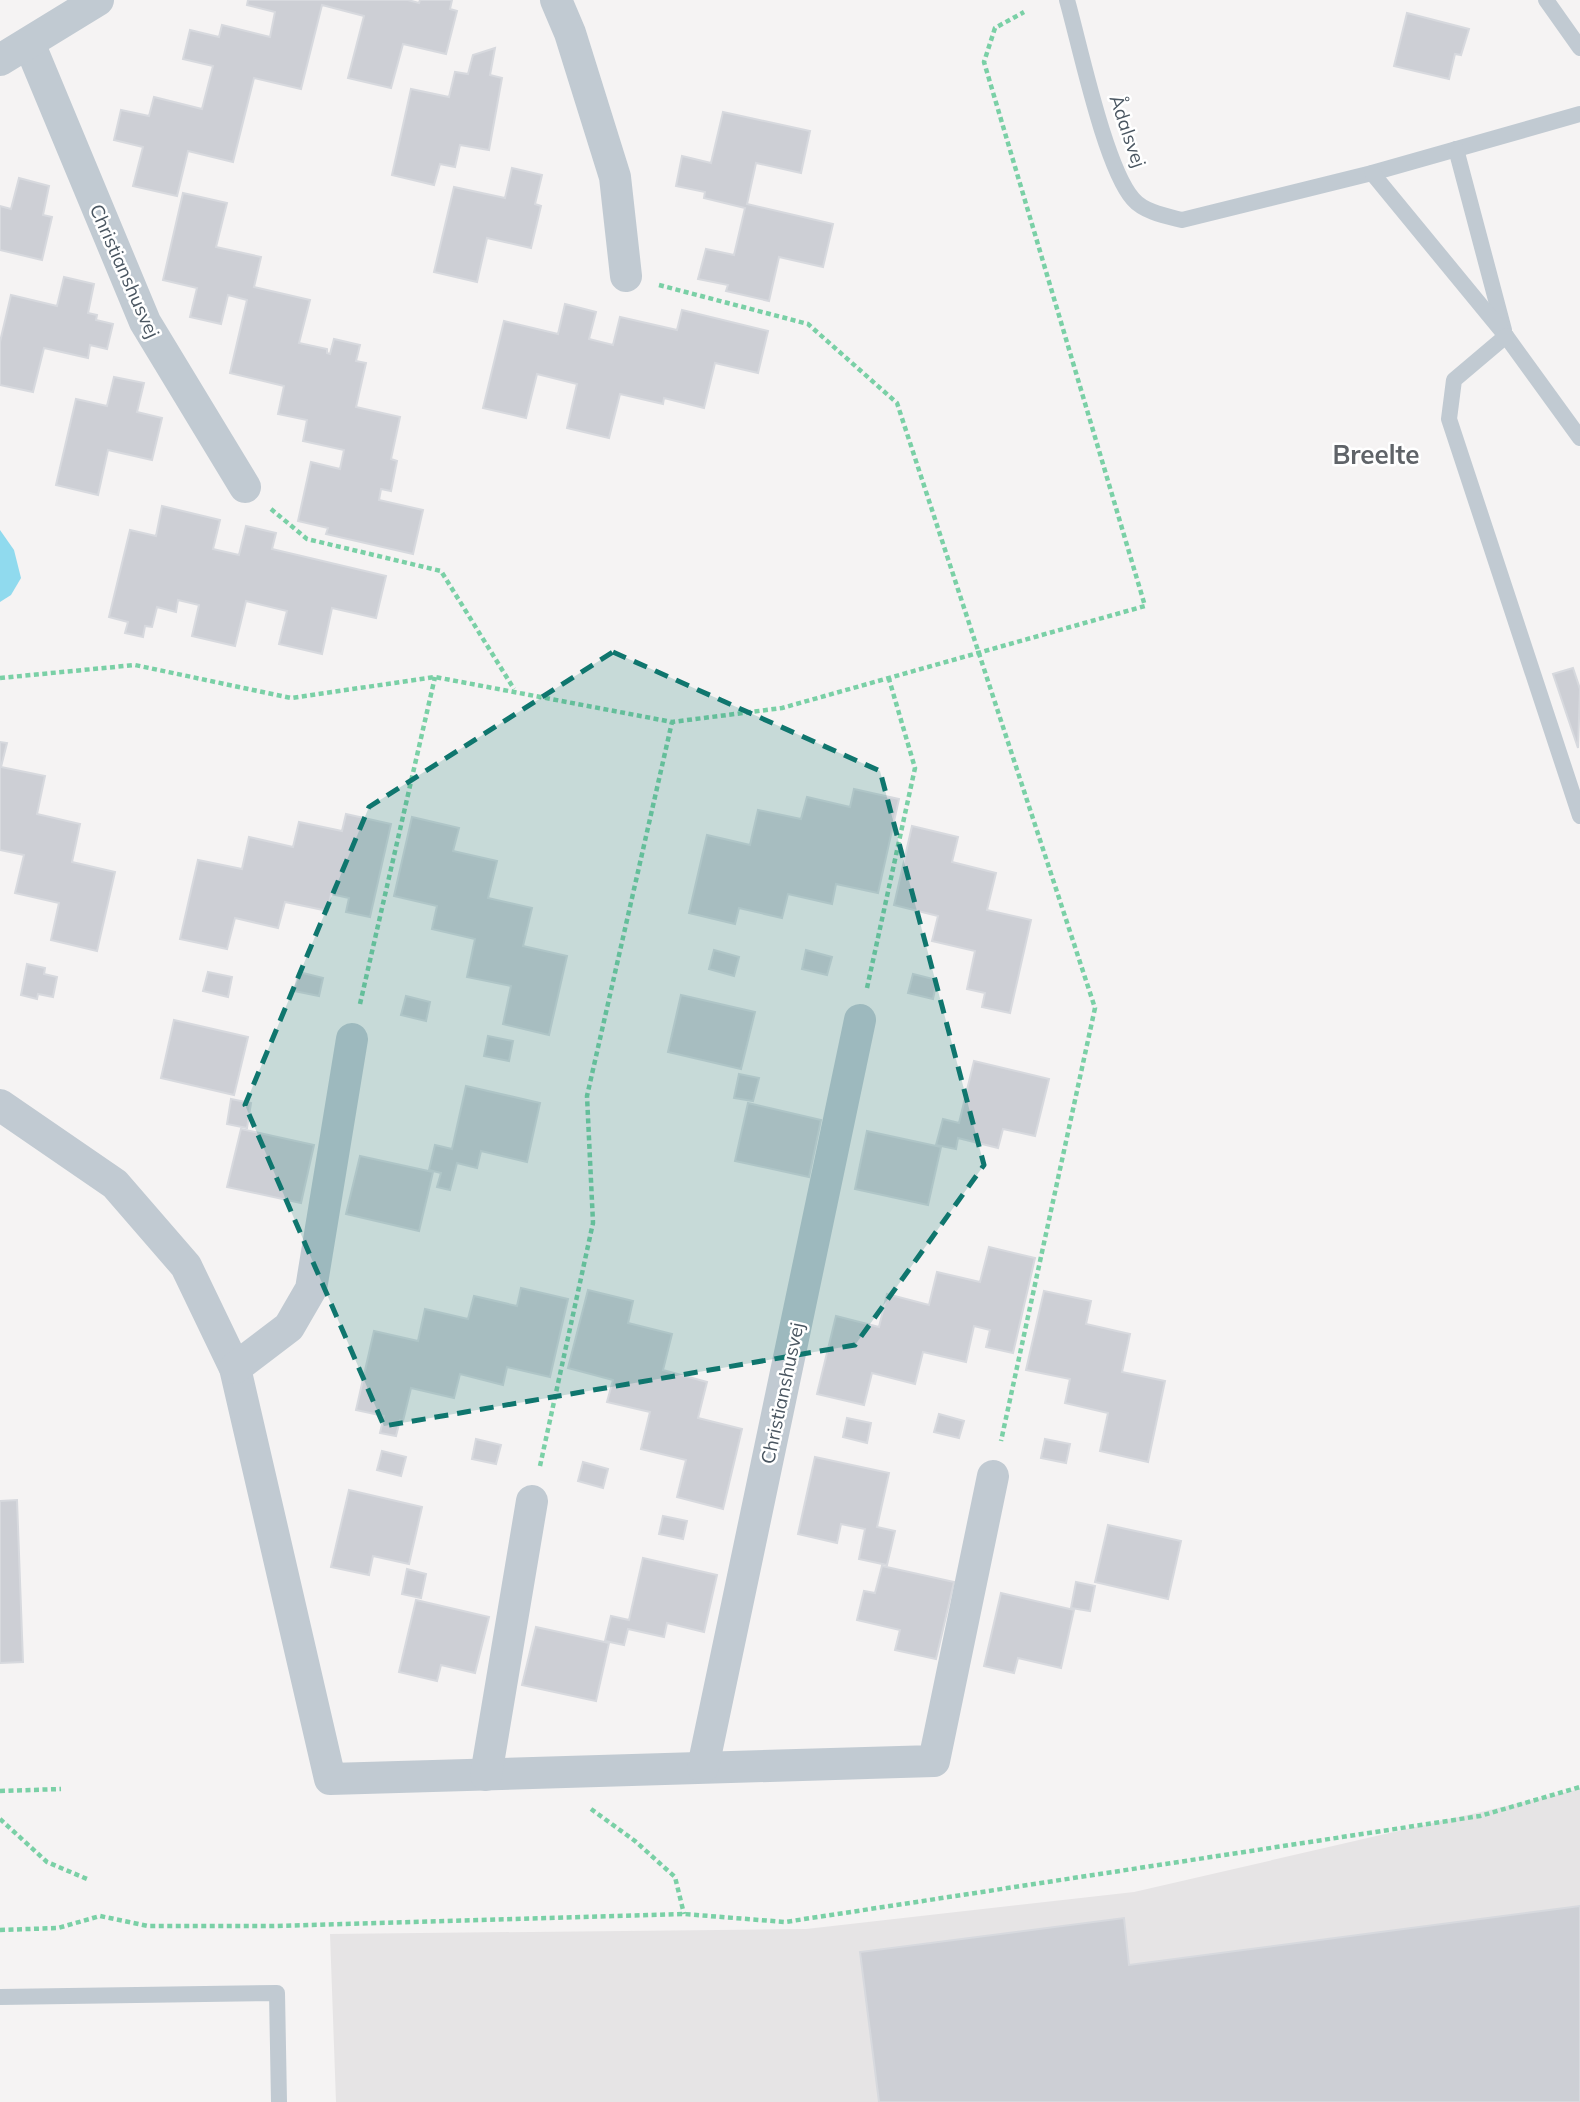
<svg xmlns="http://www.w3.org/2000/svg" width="1580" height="2102" font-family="Mulish,sans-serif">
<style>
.education{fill:#e6e4e5}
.water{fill:#90daee}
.building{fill:#cdcfd5;stroke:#d7d9de;stroke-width:2}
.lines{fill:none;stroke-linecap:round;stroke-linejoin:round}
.path{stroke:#7ad0a6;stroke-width:4.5;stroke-dasharray:5 3.5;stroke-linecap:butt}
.lane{stroke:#c1cad2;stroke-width:16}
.street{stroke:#c1cad2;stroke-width:32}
.marked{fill:#0f766e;fill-opacity:0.2;stroke:#0f766e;stroke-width:5;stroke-dasharray:14 9;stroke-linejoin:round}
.labels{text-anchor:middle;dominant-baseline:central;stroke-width:5;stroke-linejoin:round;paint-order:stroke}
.street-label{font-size:19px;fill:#4a5661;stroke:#fff}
.district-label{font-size:26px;font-weight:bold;fill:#5f6368;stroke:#fff}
</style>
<rect width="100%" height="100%" fill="#f5f3f3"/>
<path class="education" d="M1580,1789v313h-1244l-6,-168 476,-5 328,-37z"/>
<path class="water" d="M0,530l14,20 7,28 -10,17 -11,7z"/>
<g class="building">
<path d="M248,0h160l11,3 1,-3h32l-2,9 7,2 -11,43 -43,-10 -12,44 -43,-10 16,-62 -42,-11 -21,84 -47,-11 -21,84 -45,-11 -11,45 -44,-10 10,-39 -29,-7 7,-30 28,6 5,-19 48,12 11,-43 -30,-7 7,-29 29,7 3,-12 48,12 5,-25 -28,-7z"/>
<path d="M1407,13l62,16 -8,26 -6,-1 -6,25 -55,-13z"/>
<path d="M495,48l-5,27 12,3 -13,72 -29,-5 -5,22 -15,-3 -6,21 -42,-10 19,-86 38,8 6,-25 13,2 5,-19z"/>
<path d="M723,112l87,19 -9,42 -45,-10 -9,41 86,20 -10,43 -44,-10 -10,44 -43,-10 2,-6 -30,-6 8,-30 28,6 11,-47 -41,-10 1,-6 -29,-6 6,-30 29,7z"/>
<path d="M512,168l30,7 -7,29 6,2 -10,42 -44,-10 -10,44 -43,-10 20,-85 51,11z"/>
<path d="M19,178l30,8 -6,29 9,2 -10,43 -42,-10v-44l11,3z"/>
<path d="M183,193l44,10 -11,44 45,10 -7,30 56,13 -11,43 28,6v4l3,1 4,-15 26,6 -4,16 10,2 -10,44 44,10 -9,42 6,2 -6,30 -10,-2 -2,11 44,10 -10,44 -87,-20 2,-6 -30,-7 13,-59 29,7 4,-19 -41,-9 4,-21 -29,-6 6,-28 -54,-13 17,-73 -19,-5 -7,29 -31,-7 7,-29 -34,-8z"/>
<path d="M64,277l30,7 -6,29 9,2 -1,5 17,4 -6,25 -17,-4 -2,13 -44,-10 -11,44 -33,-7v-43l11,-47 46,11z"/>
<path d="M565,304l31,8 -7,27 24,6 7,-28 57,13 5,-20 86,21 -10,42 -43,-10 -11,45 -40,-10 -1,6 -43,-10 -11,44 -42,-10 10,-44 -40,-10 -11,44 -43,-10 21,-87 54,13z"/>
<path d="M114,377l30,6 -7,29 25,6 -10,42 -44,-10 -10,45 -42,-10 20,-86 31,7z"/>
<path d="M162,506l58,14 -7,29 26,6 7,-29 30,7 -4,16 114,27 -10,42 -44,-10 -10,46 -43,-10 8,-33 -41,-10 -11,45 -43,-10 7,-31 -21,-5 -2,12 -19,-5 -5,20 -7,-1 -2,11 -18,-4 3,-11 -19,-5 21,-87 26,6z"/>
<path d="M1573,668l7,21 -2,59 -25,-74z"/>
<path d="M0,742l7,1 -6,24 44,9 -8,38 43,10 -8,38 43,10 -18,79 -46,-11 8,-37 -44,-10 9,-38 -24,-5z"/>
<path d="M854,789l45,10 -21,94 -42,-9 -4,20 -44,-10 -6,24 -43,-10 -4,16 -46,-11 18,-78 43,10 8,-35 43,9 6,-22 43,10z"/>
<path d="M346,814l45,10 -21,93 -24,-5 3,-14 -18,-4 -3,17 -43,-9 -7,26 -43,-10 -8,31 -47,-10 18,-79 44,9 7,-32 44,10 6,-25 43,9z"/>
<path d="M412,817l47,11 -6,23 44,10 -9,37 44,10 -9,38 44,10 -18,79 -46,-11 8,-38 -44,-9 8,-38 -43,-10 5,-23 -43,-10z"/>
<path d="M912,826l46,11 -6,25 44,11 -9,37 44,10 -21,93 -28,-6 3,-14 -18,-4 8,-38 -43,-10 6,-25 -44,-11z"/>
<path d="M714,950l25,7 -5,19 -25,-7z"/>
<path d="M806,950l26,7 -5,18 -25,-6z"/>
<path d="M27,964l18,4 -1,6 13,3 -4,20 -15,-3 -1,5 -16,-4z"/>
<path d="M208,972l24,5 -4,20 -25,-6z"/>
<path d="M299,972l24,6 -4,18 -25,-5z"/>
<path d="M913,974l24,6 -4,19 -25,-6z"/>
<path d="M681,995l74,17 -14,57 -73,-17z"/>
<path d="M406,996l24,6 -4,19 -25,-6z"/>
<path d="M174,1020l74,17 -14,58 -73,-17z"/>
<path d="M488,1036l25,5 -4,20 -25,-5z"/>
<path d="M974,1061l75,18 -14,57 -32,-7 -5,19 -40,-10 -2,11 -20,-4 7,-26 16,4z"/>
<path d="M739,1074l20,4 -6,23 -19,-3z"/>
<path d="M466,1086l74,17 -13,59 -46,-11 -4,17 -20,-5 -7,27 -13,-3 4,-14 -12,-3 6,-25 17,4z"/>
<path d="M231,1099l20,4 -4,25 -20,-4z"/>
<path d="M748,1103l73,17 -12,57 -74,-16z"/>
<path d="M241,1129l73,16 -13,58 -74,-16z"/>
<path d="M867,1131l74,16 -13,58 -73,-16z"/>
<path d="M360,1156l73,16 -14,59 -73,-17z"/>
<path d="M989,1247l46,11 -22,95 -27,-6 4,-17 -16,-4 -8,36 -43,-10 -8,32 -43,-11 -8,32 -47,-11 19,-78 43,11 8,-33 42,11 8,-33 43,10z"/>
<path d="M521,1288l47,11 -18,78 -43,-10 -4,18 -43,-11 -6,24 -43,-10 -8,33 -3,-1 -4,16 -16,-3 4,-17 -28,-6 18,-79 44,10 7,-32 43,10 6,-23 43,10z"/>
<path d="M588,1290l45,11 -5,22 44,11 -9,36 44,12 -9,36 44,11 -19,80 -46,-12 9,-37 -45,-11 9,-37 -43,-10 6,-22 -45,-12z"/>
<path d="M1044,1291l47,10 -5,23 44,10 -8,38 43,9 -17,81 -48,-11 8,-38 -43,-10 5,-24 -44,-9z"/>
<path d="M939,1414l25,7 -5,17 -25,-6z"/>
<path d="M847,1418l24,5 -4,20 -24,-6z"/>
<path d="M476,1439l25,6 -5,19 -24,-5z"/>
<path d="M1045,1439l25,5 -4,19 -25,-5z"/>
<path d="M382,1451l24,6 -5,19 -24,-6z"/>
<path d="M815,1457l74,16 -12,54 18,4 -8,34 -28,-6 6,-30 -24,-5 -4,19 -39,-9z"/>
<path d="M583,1462l25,7 -5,19 -25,-7z"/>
<path d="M349,1490l73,17 -13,57 -36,-8 -4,19 -38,-8z"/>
<path d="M17,1500l6,162 -23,1v-162z"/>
<path d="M663,1516l24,5 -4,18 -24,-5z"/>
<path d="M1108,1525l73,16 -13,58 -73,-17z"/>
<path d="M643,1558l74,17 -13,57 -37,-9 -3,14 -36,-8 -4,16 -19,-4 6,-25 18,4z"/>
<path d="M882,1566l72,16 -18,77 -41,-9 5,-20 -43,-10 7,-29 11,2z"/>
<path d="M407,1569l19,5 -5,24 -19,-4z"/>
<path d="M1076,1582l19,4 -5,25 -19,-3z"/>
<path d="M1001,1593l73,17 -13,58 -43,-10 -4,15 -30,-7z"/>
<path d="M416,1600l73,17 -14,56 -34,-8 -4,16 -38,-9z"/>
<path d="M536,1627l73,16 -13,58 -74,-16z"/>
<path d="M1580,1906v196h-701l-19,-150 264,-34 5,47z"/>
</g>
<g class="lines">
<g class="path">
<path d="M659,285l149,39 89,79 198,605 -94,433"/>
<path d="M271,509l36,30 134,32 73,118"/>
<path d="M0,678l135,-13 156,33 144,-21 237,45 110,-14 363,-102 -161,-544 11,-34 29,-16"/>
<path d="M867,988l48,-220 -26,-89"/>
<path d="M360,1004l75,-327"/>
<path d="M540,1466l53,-243 -6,-127 85,-374"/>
<path d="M0,1791l61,-2"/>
<path d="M591,1809l44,32 40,36 9,37"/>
<path d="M0,1819l47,43 40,17"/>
<path d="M0,1930l58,-2 42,-12 48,10h126l410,-12 101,8 695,-106 100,-29"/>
</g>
<g class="lane">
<path d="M1067,0c13,46 38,167 66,199 11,13 33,17 49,21l190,-47 208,-59"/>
<path d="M1546,0l34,48"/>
<path d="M1456,149l48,181"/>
<path d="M1372,173l134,163 74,102"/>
<path d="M1506,336l-52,44 -5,39 131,397"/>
<path d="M0,1997l277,-4 2,109"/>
</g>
<g class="street">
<path d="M556,0l14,33 45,144 11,99"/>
<path d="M29,43l116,279 100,165"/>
<path d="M0,60l98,-60"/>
<path d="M0,1105l115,79 71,82 49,102 95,411 604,-18 59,-285"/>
<path d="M235,1368l54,-41 22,-38 41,-250"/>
<path d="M703,1767l157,-747"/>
<path d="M486,1775l46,-274"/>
</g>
</g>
<path class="marked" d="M613,652l267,119 104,394 -129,180 -471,81 -139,-321 124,-298z"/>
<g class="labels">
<g class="street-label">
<text transform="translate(1128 131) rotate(71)">Ådalsvej</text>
<text transform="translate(125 271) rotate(66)">Christianshusvej</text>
<text transform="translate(782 1393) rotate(-78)">Christianshusvej</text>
</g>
<g class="district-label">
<text x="1376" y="454">Breelte</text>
</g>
</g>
</svg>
